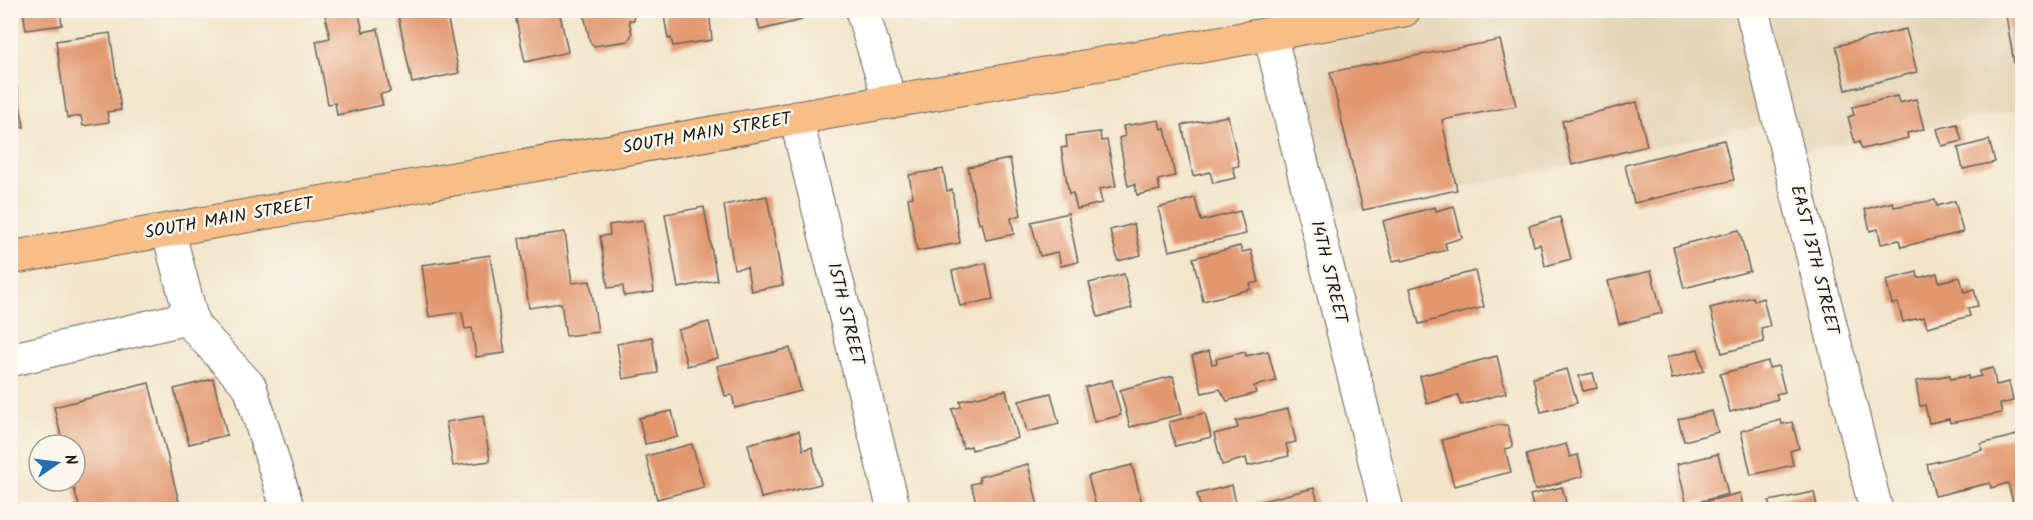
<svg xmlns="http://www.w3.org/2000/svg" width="2033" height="520" font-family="Kalam,sans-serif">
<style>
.built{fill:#e5d5b7}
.building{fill:#e2976e}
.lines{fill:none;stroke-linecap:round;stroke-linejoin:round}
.minor-casing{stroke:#676259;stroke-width:35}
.major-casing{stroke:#676259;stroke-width:35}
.minor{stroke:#fff;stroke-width:33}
.major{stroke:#f7be88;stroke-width:33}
.labels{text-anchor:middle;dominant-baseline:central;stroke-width:5;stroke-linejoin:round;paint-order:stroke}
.street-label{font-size:18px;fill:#1c1c1c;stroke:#fbf7ec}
</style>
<rect width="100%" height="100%" fill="#fbf7ec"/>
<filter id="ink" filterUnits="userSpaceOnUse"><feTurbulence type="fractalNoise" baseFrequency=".0167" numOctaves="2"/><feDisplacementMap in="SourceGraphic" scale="12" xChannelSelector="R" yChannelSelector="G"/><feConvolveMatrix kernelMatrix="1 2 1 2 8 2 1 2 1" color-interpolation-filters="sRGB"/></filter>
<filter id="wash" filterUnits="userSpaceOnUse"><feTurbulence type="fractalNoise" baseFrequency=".008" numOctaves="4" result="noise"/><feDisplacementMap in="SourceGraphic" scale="24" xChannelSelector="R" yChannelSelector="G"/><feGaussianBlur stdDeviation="1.35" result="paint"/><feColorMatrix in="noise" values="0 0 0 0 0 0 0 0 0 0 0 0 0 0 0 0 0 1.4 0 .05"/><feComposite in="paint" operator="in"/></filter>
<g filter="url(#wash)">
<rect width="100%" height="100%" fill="#f2e5ca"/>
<path class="built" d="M1404,10l618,1v98l-234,46 -9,-34 -464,98 -45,-185z"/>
<g id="blocks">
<g class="building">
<path d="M23,10h37l2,15 -36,5z"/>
<path d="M324,10h34l5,22 15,-3 12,63 -10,2 3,11 -46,10 -2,-12 -7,1 -12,-63 14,-3z"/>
<path d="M421,10h25l13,63 -47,10 -14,-68z"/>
<path d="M514,10h45l9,42 -43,10z"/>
<path d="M583,10h49l2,10h-5l3,14 -4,7 -34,5 -4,-4z"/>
<path d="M663,10h46l3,30 -39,6 -2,-8 -3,1z"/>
<path d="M755,10h45l2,10 -42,10z"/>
<path d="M2005,10h17v52l-8,1z"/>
<path d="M1906,29l11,43 -71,18 -10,-44z"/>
<path d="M110,33l11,77 -14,2 2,10 -26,4 -2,-10 -14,2 -11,-77z"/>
<path d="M1500,40l16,66 -74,14 15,70 -94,20 -33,-138z"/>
<path d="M15,77l9,50 -14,2v-51z"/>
<path d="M1897,96l2,7 17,-4 8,30 -17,4 1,5 -46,11 -3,-7 -4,1 -7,-26 6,-2 -2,-8z"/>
<path d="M1637,102l10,44 -75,19 -10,-44z"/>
<path d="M1228,116l11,50 -6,1 3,11 -23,5 -3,-11 -17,4 -11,-51z"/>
<path d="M1159,120l2,9 4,-1 10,48 -17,4 2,10 -23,5 -2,-11 -7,2 -9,-48 6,-2 -2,-10z"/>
<path d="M1957,124l5,17 -20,5 -5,-17z"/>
<path d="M1100,132l1,9 6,-1 9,46 -17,3 3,14 -25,6 -4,-16 -4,1 -8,-46 6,-1 -1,-11z"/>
<path d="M1724,140l10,40 -100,23 -9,-38z"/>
<path d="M1989,140l6,22 -32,7 -5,-21z"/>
<path d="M1010,159l11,56 -10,3 3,16 -28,6 -4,-17 -3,1 -11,-57z"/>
<path d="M943,169l4,22 5,-1 8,53 -43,8 -9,-53 5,-1 -4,-22z"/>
<path d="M767,196l16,89 -32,6 -4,-24 -13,2 -10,-64z"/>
<path d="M1195,198l6,23 39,-10 6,23 -77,17 -11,-43z"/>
<path d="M1935,200l2,6 18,-5 8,31 -62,15 -2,-7 -18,4 -3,-15 -8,2 -5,-22 28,-7 1,5z"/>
<path d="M1454,206l8,32 -17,5 2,7 -45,11v-2l-9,2 -10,-40 52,-14 1,4z"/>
<path d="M704,207l13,73 -39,8 -13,-74z"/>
<path d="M1068,213l10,49 -17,4 -3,-14 -18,4 -9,-34z"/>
<path d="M1560,217l11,42 -26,7 -5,-22 -6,2 -5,-20z"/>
<path d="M643,220l11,72 -30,4 -1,-10 -15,2 -8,-52 10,-1 -1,-10z"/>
<path d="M1134,224l7,31 -23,6 -8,-31z"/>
<path d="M1739,230l11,41 -66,17 -11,-41z"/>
<path d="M565,232l7,51 18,-2 8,51 -32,4 -5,-33 -32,5 -10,-70z"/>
<path d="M1240,246l2,6 9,-2 8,32 -9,2 1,5 -48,12 -10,-43z"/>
<path d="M490,255l15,98 -29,4 -4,-29 -7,1 -3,-17 -33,5 -7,-52z"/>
<path d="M986,263l7,36 -33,7 -8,-35z"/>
<path d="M1475,271l9,36 -65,17 -9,-36z"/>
<path d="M1651,271l11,42 -43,11 -11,-43z"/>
<path d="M1917,272l1,6 19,-5 2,9 21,-5 4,15 10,-3 4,17 -10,2 2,8 -43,11 -3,-10 -21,5 -5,-19 -6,1 -6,-24z"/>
<path d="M1124,274l8,34 -34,9 -9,-34z"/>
<path d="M1753,297l1,4 9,-3 7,28 -9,2 3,14 -42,11 -12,-45z"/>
<path d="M709,322l9,36 -31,8 -9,-36z"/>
<path d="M652,337l6,36 -35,6 -6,-35z"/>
<path d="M790,348l11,43 -66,17 -3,-13 -7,1 -8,-30z"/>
<path d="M1698,349l6,22 -32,8 -5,-22z"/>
<path d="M1209,351l3,13 5,-1 -1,-4 29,-7 1,4 22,-5 8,30 -22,5 2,7 -29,8 -7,-12 -18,4 -10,-37z"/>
<path d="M1497,356l9,37 -45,12 -3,-10 -31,9 -7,-28z"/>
<path d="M1768,361l1,7 9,-2 7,26 -9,2 2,5 -48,13 -10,-38z"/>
<path d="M1993,368l3,17 13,-3 4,19 -13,3 2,9 -52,10 -1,-4 -20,4 -4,-18 -5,1 -4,-25 34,-6v4l18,-3v3l13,-3 -1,-5z"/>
<path d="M1567,369l10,34 -36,9 -8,-34z"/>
<path d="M1593,373l4,15 -14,3 -4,-15z"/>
<path d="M1173,376l9,38 -52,13 -10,-37z"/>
<path d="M213,379l14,56 -38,9 -15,-55z"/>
<path d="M1112,380l9,35 -27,7 -9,-35z"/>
<path d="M149,383l32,127h-101l-8,-29h3v-36h-12l-9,-38z"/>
<path d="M1006,390l12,48 -46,12 -1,-4 -8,2 -11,-39 9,-2 -1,-6z"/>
<path d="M1051,393l8,31 -32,8 -8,-31z"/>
<path d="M1288,409l8,33 -10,2 3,12 -41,10 -2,-8 -24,7 -8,-31 24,-6 -2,-7z"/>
<path d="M672,411l6,26 -33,7 -6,-26z"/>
<path d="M1712,411l6,21 -34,9 -6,-22z"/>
<path d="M1205,413l6,24 -36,9 -6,-24z"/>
<path d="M483,416l7,45 -37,5 -7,-44z"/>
<path d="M1781,420l1,4 10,-2 7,26 -9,3 3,14 -42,10 -10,-44z"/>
<path d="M1499,425h8l6,22 -8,2 6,23 -57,14 -12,-46z"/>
<path d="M799,431l4,19 9,-3 9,37 -60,14 -13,-54z"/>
<path d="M2021,434l1,76h-7l-7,-27 -17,5 -1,-5 -55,13 -8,-32 55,-14 -1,-6z"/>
<path d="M692,444l12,43 -47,12 -11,-43z"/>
<path d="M1566,444l4,13 8,-2 5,21 -48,14 -9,-35z"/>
<path d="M1718,454l10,40 -41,11 -10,-41z"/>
<path d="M1028,464l11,46h-61l-7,-26 9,-2 -1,-5z"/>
<path d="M1132,465l11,42 -46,3 -9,-34z"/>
<path d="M1232,485l5,22 -36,3 -4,-16z"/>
<path d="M1562,487l6,23h-34l-4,-15z"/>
<path d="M1314,488l6,22h-64l-2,-7z"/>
<path d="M1814,492l4,18h-48l-1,-9z"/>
<path d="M1740,493l4,17h-38l-2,-8z"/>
</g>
</g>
</g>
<g filter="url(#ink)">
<use href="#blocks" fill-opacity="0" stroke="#676259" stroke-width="1.5"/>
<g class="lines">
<defs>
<g id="minor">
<path d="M862,10l28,92"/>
<path d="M1752,10l124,500"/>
<path d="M1270,34l117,476"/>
<path d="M796,118l98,392"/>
<path d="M168,230l25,95 57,62 38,123"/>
<path d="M10,360l181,-43"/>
</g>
<path id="major" d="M10,258l1394,-248"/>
</defs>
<use href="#minor" class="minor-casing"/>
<use href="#major" class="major-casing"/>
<use href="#minor" class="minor"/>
<use href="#major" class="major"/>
</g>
</g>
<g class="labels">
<g class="street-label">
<text transform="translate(707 134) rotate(-10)">SOUTH MAIN STREET</text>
<text transform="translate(229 219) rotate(-10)">SOUTH MAIN STREET</text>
<text transform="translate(1814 260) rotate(76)">EAST 13TH STREET</text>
<text transform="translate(1328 272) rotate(76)">14TH STREET</text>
<text transform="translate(845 314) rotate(76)">15TH STREET</text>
</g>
</g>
<rect width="2033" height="520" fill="none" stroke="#fbf7ec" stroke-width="36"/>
<g transform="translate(57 463) rotate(76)"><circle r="28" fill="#fbf7ec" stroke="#a29f99" stroke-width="1.5"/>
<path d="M0-4.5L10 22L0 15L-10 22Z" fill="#1f6fb2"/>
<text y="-9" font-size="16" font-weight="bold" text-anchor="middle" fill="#1c1c1c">N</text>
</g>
</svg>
